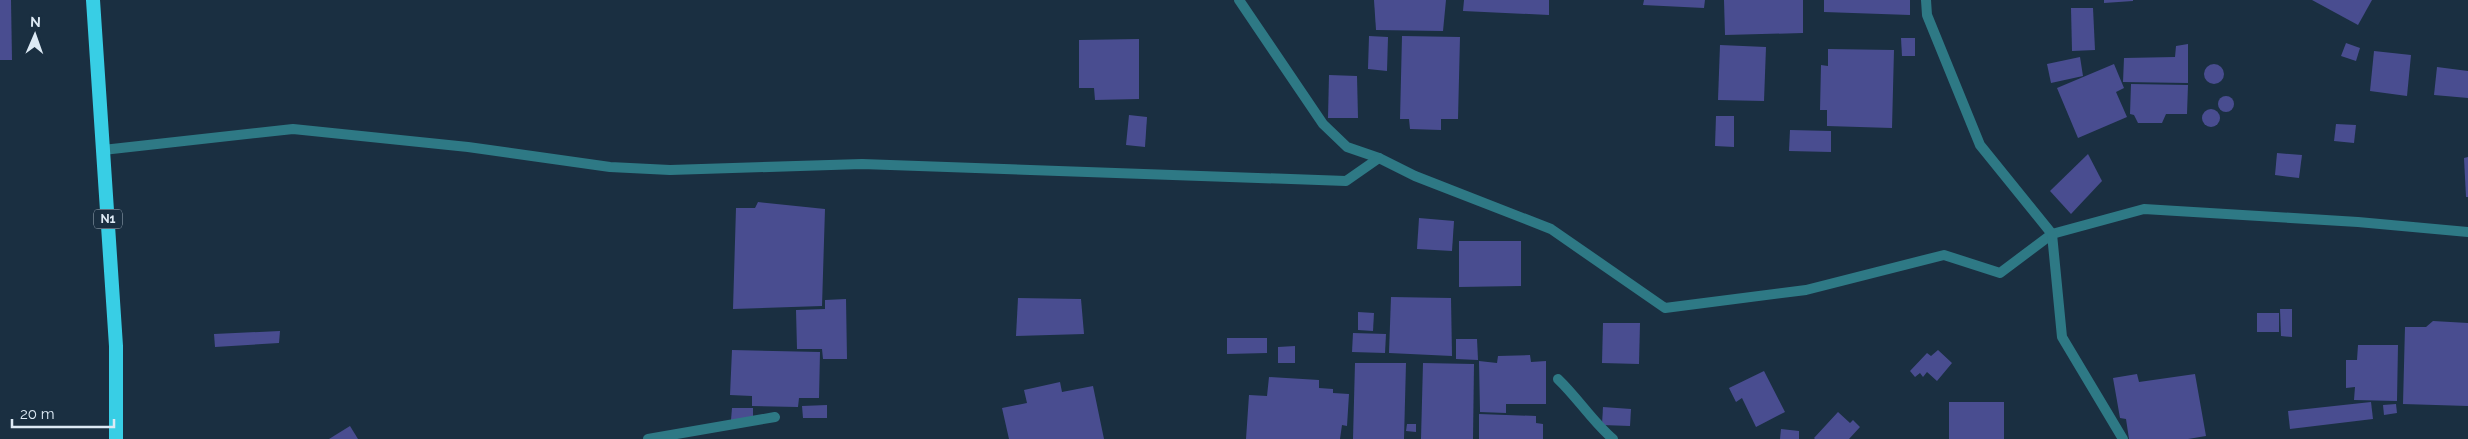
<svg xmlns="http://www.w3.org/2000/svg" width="2468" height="439" font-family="Raleway,sans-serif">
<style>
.building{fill:#494d90}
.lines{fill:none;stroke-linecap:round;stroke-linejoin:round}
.minor{stroke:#2e7985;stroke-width:10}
.trunk{stroke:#38cee5;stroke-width:14}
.labels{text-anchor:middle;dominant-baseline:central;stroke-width:4.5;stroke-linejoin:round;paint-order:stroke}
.shield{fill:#1a2f41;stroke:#a2b2bf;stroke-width:1}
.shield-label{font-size:12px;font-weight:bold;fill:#ddeaf5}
</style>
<rect width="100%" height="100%" fill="#1a2f41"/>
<g class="building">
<path d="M0,0h11l1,60h-12z"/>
<path d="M1374,0h72l-3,31 -67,-1z"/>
<path d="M1464,0h85v15l-86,-4z"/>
<path d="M1644,0h61l-1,8 -61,-3z"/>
<path d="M1724,0h79v33l-78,2z"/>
<path d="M1824,0h86v15l-86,-3z"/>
<path d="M2104,0h29v1l-29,2z"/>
<path d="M2312,0h60l-14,25z"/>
<path d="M2071,8h22l2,42 -23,1z"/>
<path d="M1369,36l19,1 -1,34 -19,-2z"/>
<path d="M1402,36l58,1 -2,82h-17v11l-31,-1 -1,-10h-9z"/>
<path d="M1901,38h14v18h-13z"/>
<path d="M1139,39v60l-44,1 -1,-12h-15v-48z"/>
<path d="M2346,43l14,5 -4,13 -15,-5z"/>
<path d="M2188,44v39l-65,-1 1,-24 51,-1 1,-11z"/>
<path d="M1720,45l46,2 -2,54 -46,-1z"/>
<path d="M1828,49l66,1 -2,78 -65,-2v-16h-7l1,-45 7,1z"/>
<path d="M2374,51l37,4 -4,41 -37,-5z"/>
<path d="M2080,57l3,19 -32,7 -4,-19z"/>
<circle cx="2214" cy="74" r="10"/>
<path d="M2114,64l10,24 -8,4 11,25 -49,21 -21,-50z"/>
<path d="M2437,67l31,4v27l-34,-3z"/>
<path d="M1329,75l28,1 1,42h-30z"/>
<path d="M2131,84l57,1 -1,29h-21l-4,9h-24l-4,-8 -4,-1z"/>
<circle cx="2226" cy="104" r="8"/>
<circle cx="2211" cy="118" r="9"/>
<path d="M1129,115l18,2 -2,30 -19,-2z"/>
<path d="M1716,116h18v31l-19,-1z"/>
<path d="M2336,124l20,1 -2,18 -20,-2z"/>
<path d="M1790,130l41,1v21l-42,-1z"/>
<path d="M2277,153l25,2 -3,23 -24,-3z"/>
<path d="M2088,154l14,27 -31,33 -21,-23z"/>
<path d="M2468,157v40h-2l-2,-39z"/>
<path d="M758,202l67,7 -3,97 -89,3 3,-101h19z"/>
<path d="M1419,218l35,3 -2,30 -35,-2z"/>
<path d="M1459,241h62v45l-62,1z"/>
<path d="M1391,297l60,1 1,58 -63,-3z"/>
<path d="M1018,298l63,1 3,35 -68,2z"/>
<path d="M846,299l1,60h-24l-1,-10h-25l-1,-39 29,-1v-9z"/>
<path d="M2280,309h12v28l-11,-1z"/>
<path d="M1358,312l16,1 -1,18 -15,-1z"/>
<rect x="2257" y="313" width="22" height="19"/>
<path d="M2433,321l35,2v83l-65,-2 2,-77h21z"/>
<path d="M1603,323h37l-1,41 -37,-1z"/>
<path d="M280,331l-1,12 -64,4 -1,-13z"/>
<path d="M1353,333l33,1 -1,19 -33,-1z"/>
<path d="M1227,338h40v15l-40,1z"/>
<path d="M1456,339h21l1,21 -22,-1z"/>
<path d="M2358,345h40l-1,56 -43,-1 1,-13 -9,1v-28h11z"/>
<path d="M1295,346v17h-17v-16z"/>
<path d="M732,350l88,2 -1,46h-20l-1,9 -46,-1v-10l-22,-1z"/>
<path d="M1938,350l14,13 -15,18 -10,-9 -4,5 -3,-4 -5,4 -5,-6 17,-18 4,3z"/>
<path d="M1530,355l1,7 15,-1v43h-40v9l-26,-1 -1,-51 18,2 1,-7z"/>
<path d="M1355,363h51l-2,76h-51z"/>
<path d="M1423,363l51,1 -1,75h-52z"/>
<path d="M1764,371l21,41 -29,15 -14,-29 -6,4 -7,-14z"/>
<path d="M2137,374l2,8 56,-8 11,62 -18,3h-59l-3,-20 -6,-1 -7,-40z"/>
<path d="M1269,377l50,3v8l14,1v4l16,1 -2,32 -5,-1 -2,14h-94l3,-44 18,1z"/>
<path d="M1060,382l2,10 31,-6 11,53h-95l-7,-31 25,-5 -3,-13z"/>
<rect x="1949" y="402" width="55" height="37"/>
<path d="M2371,402l2,17 -83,10 -2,-18z"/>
<path d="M2396,404l1,9 -13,2 -1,-10z"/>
<path d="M827,405v13h-24l-1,-12z"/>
<path d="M1603,407l28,2 -1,17 -28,-1z"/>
<path d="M732,408h21v12h-22z"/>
<path d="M1838,412l12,11 3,-3 7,7 -11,12h-34l-1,-1z"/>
<path d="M1479,414l57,2v7l7,1v15h-64z"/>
<path d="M1407,424h9v8l-10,-1z"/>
<path d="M350,426l8,13h-29z"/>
<path d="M1781,429l18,2v8h-19z"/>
</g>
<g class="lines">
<g class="minor">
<path d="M1239,0l84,124 24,23 32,11 36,18 136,53 114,79 141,-18 138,-35 56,18 52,-39 92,-25 214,13 110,10"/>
<path d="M1926,0l1,15 53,130 72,89 10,103 61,102"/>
<path d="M103,150l190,-21 175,18 142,20 60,3 192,-6 484,17 33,-23"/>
<path d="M1558,379c20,19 34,42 55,60"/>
<path d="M648,439l127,-22"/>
</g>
<path class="trunk" d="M93,0l23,346v93"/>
</g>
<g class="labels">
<rect class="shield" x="94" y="209.5" width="28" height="19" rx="4"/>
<g class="shield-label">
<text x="108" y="219">N1</text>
</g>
</g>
<g transform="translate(35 35) rotate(2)" stroke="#1a2f41" stroke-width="4" paint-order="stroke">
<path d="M0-4L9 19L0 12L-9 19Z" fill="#ddeaf5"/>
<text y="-8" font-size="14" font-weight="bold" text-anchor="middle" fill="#ddeaf5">N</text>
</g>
<path d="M12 419v8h102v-8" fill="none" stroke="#ddeaf5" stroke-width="2.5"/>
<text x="20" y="419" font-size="15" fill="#ddeaf5" stroke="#1a2f41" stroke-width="4" paint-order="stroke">20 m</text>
</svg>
